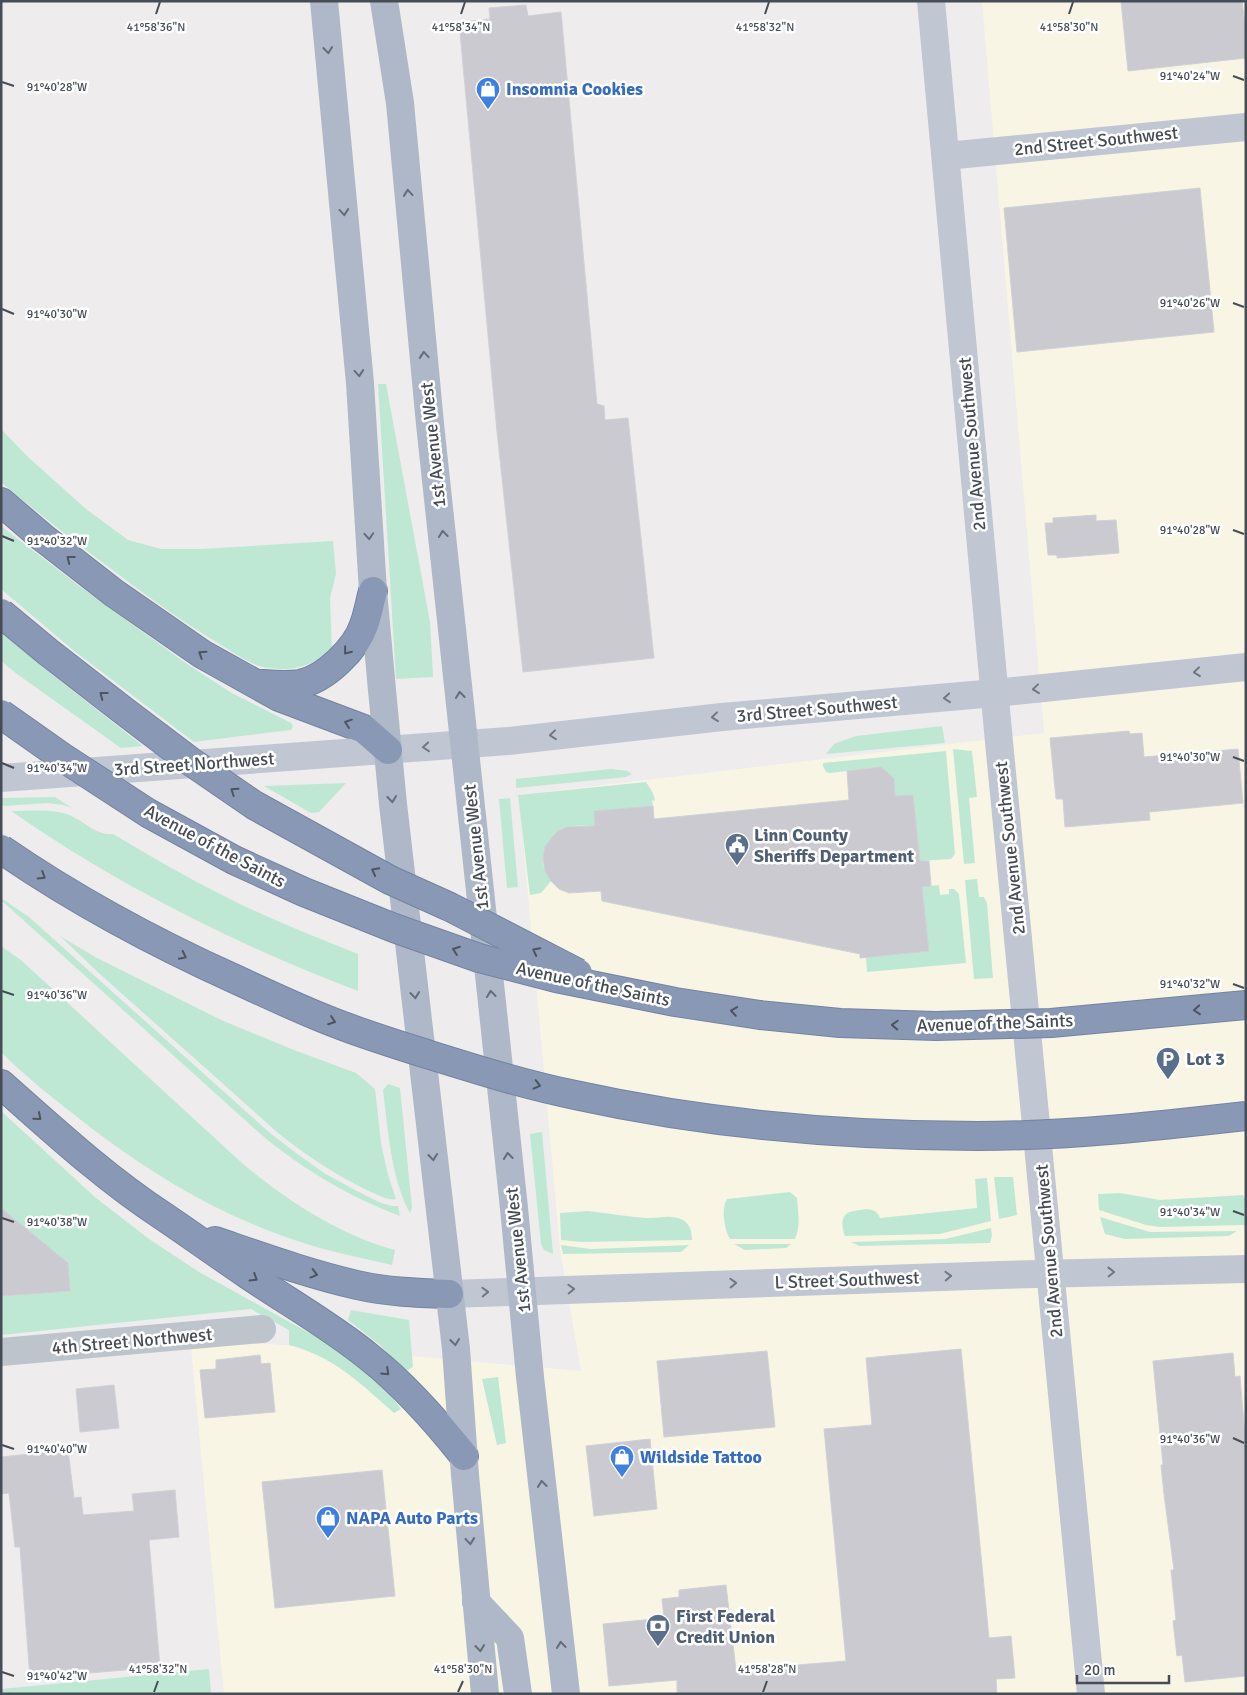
<svg xmlns="http://www.w3.org/2000/svg" width="1247" height="1695" font-family="Signika,sans-serif">
<style>
.commercial{fill:#f9f5e5}
.green{fill:#bee8d4}
.building{fill:#cacad0;stroke:#d0d1d7}
.lines{fill:none;stroke-linecap:round;stroke-linejoin:round}
.highway-casing{stroke:#7483a1;stroke-width:30}
.street{stroke:#bec4cc;stroke-width:28}
.secondary{stroke:#c0c7d3;stroke-width:28}
.primary{stroke:#aeb8c8;stroke-width:28}
.highway{stroke:#8898b5;stroke-width:28}
.highway-bridge-casing{stroke:#7483a1;stroke-width:30;stroke-linecap:butt}
.highway-bridge{stroke:#8898b5;stroke-width:28}
.oneway{stroke:#656d78}
.oneway2{stroke:#4d5460}
.oneway3{stroke:#717882}
.ticks{fill:none;stroke:#464d56;stroke-width:2}
.labels{text-anchor:middle;dominant-baseline:central;stroke-width:5;stroke-linejoin:round;paint-order:stroke}
.shop-label{font-size:18px;font-weight:bold;fill:#366cbe;stroke:#fff;text-anchor:start}
.street-label{font-size:18px;fill:#464d56;stroke:#fff}
.service-label{font-size:18px;font-weight:bold;fill:#4e5e75;stroke:#fff;text-anchor:start}
.ticks-label{font-size:12px;text-anchor:middle;fill:#464d56;stroke:#fff;stroke-width:5;stroke-linejoin:round;paint-order:stroke}
</style>
<rect width="100%" height="100%" fill="#eeecec"/>
<path class="commercial" d="M982,1h264v1693h-1022l-34,-357 391,34 -21,-122 -41,-454 525,-62z"/>
<g class="green">
<path d="M378,384h8l44,238 3,55 -37,2z"/>
<path d="M1,429l27,28 58,52 42,31 33,9h40l132,-8 3,33 -6,24 2,52c-21,15 -36,22 -63,18 -18,-2 -36,-16 -51,-25 -40,-24 -75,-50 -112,-78 -36,-27 -71,-54 -105,-83z"/>
<path d="M1,526l77,59 109,79 43,28 61,31 2,3 -2,4 -97,12 -8,-6 -113,-86 -72,-61z"/>
<path d="M1,632l53,44 89,70 -22,2 -104,-74 -16,-13z"/>
<path d="M942,726l3,17 -119,11 8,-10 22,-8z"/>
<path d="M953,749l19,2 5,46 -8,1 6,65 -11,1z"/>
<path d="M946,751l9,103 -4,5 -31,2 -7,-66 -18,1 -1,-18 -13,-11 -51,6 -4,-1 -3,-6v-3z"/>
<path d="M611,769l16,2 5,3 -6,3 -110,11v-9z"/>
<path d="M646,782c4,6 8,11 9,19l-3,-1 1,6 -59,5 1,15c-9,0 -19,-1 -27,1 -19,4 -29,27 -23,44 1,3 4,7 6,10l-10,12 -11,2 -12,-100z"/>
<path d="M346,783l-27,29 -8,1 -47,-27z"/>
<path d="M55,797l17,11 -9,-3 -16,-2 -43,3 -3,-2v-6z"/>
<path d="M510,798l8,89 -11,1 -8,-89z"/>
<path d="M11,811c17,0 36,-2 52,2 18,4 31,23 50,21 37,22 73,43 111,62 43,22 89,40 134,58v37c-121,-46 -241,-106 -347,-180z"/>
<path d="M977,879l2,18h5l3,6 6,75 -19,1 -9,-99z"/>
<path d="M939,885l1,10 9,-1v-5h5l5,5 7,69 -99,9 -1,-15 62,-6 -6,-64z"/>
<path d="M1,898l28,19 241,216 26,20 28,20 31,17 26,13 11,3h6l2,10c-52,-20 -92,-44 -135,-78l-264,-238z"/>
<path d="M60,936l37,22 124,62 73,30 62,23 19,16 6,54 7,32 8,24c-8,2 -17,-4 -25,-7 -34,-16 -64,-36 -93,-59l-177,-158z"/>
<path d="M1,946l21,15 221,203c45,37 95,70 152,86l-3,15c-28,-7 -58,-12 -85,-21 -85,-26 -162,-73 -231,-128 -26,-20 -52,-41 -75,-64z"/>
<path d="M388,1084l12,4 12,120 -2,5c-19,-34 -22,-84 -27,-123z"/>
<path d="M1,1111l95,87 53,41 50,33 123,68 38,26 28,26 13,17 -7,4c-33,-29 -61,-57 -105,-68v-15l-38,-21 -250,26v-39l69,-5 -2,-28 -67,-55z"/>
<path d="M542,1132l11,122 -9,-4 -3,-6 -11,-110z"/>
<path d="M994,1177h19l4,38 -18,4z"/>
<path d="M987,1178l4,43 -51,13 -95,2c-3,-8 -5,-21 5,-24 11,-2 25,-7 30,6l97,-10 -2,-29z"/>
<path d="M790,1192l7,6c1,15 4,27 -2,41h-65c-6,-10 -9,-30 -3,-40z"/>
<path d="M1120,1193l40,7 83,-5 3,6v23l-1,1 -85,2 -14,-2 -47,-15 -1,-16z"/>
<path d="M587,1211c20,2 41,6 61,7 11,0 24,-4 35,2 7,4 9,12 9,20l-111,2 -20,-2 -1,-27z"/>
<path d="M1100,1217l50,15 87,-1 -8,5 -104,3 -20,-5z"/>
<path d="M991,1228l1,8 -2,7 -131,3 -8,-4 94,-3z"/>
<path d="M734,1244h57l-5,4 -41,2z"/>
<path d="M561,1245l30,4 98,-4 -8,7 -118,2z"/>
<path d="M351,1310l58,10 4,47 -7,4 -26,-26 -32,-25z"/>
<path d="M498,1377l8,66 -9,2 -15,-66z"/>
<path d="M209,1669l2,25h-210v-5z"/>
</g>
<g class="building">
<path d="M1121,1h121l4,31v26l-118,13z"/>
<path d="M526,5l2,11 33,-4 36,392 7,2 1,14 23,-2 26,240 -131,14 -26,-240 -38,-410 31,-3 -1,-11z"/>
<path d="M1200,188l14,144 -197,20 -13,-144z"/>
<path d="M1096,515v6l20,-1 3,33 -62,5v-3h-9l-3,-32h8v-5z"/>
<path d="M1129,731l1,3 12,-1 2,24 94,-8 5,54 -94,9 1,8 -85,7 -2,-28h-7l-6,-61z"/>
<path d="M881,767l13,11 1,18 18,-1 7,66h9l2,25 -9,1 7,64 -69,7v-4l-258,-53 -1,-10 -32,2 -10,-4 -8,-8 -6,-10 -2,-13 2,-11 7,-10 6,-6 9,-4 28,-1 -1,-15 59,-5 1,13 195,-19 -2,-29z"/>
<path d="M1,1208l67,55 2,28 -69,5z"/>
<path d="M961,1349l28,289 22,-2 4,42 -19,1 1,15h-320v-14l-68,6 -6,-62 61,-6 -2,-19 17,-2v-7l47,-5 10,85 110,-9 -22,-232 48,-4 -6,-67z"/>
<path d="M767,1351l8,76 -111,10 -7,-76z"/>
<path d="M1233,1353l2,24 5,-1 6,73v227l-61,6 -3,-27 -5,1 -4,-35 3,-1 -5,-50h3l-10,-76 -3,-29h2l-10,-104z"/>
<path d="M260,1355l1,9 9,-1 5,49 -70,6 -5,-48 16,-1v-9z"/>
<path d="M114,1385l5,43 -39,4 -4,-43z"/>
<path d="M650,1439l7,70 -63,7 -8,-70z"/>
<path d="M68,1450l6,48 7,-1 2,18 51,-4 -2,-17 43,-4 4,47 -30,3 11,127 -130,11 -10,-131h-5l-6,-54 -8,1v-37z"/>
<path d="M382,1470l13,126 -120,12 -13,-126z"/>
</g>
<g class="lines">
<defs>
<g id="highway">
<path d="M1,502l41,35 72,56 88,61 77,43 85,32 24,21"/>
<path d="M262,684c13,1 25,2 38,0 25,-5 56,-35 64,-59 4,-11 6,-23 9,-34"/>
<path d="M1,1084c52,46 104,94 162,132 28,19 56,39 84,58 41,28 84,52 122,83 34,27 68,65 95,99"/>
<path d="M215,1241c47,16 94,33 142,44 30,7 61,8 92,9"/>
</g>
</defs>
<use href="#highway" class="highway-casing"/>
<path class="street" d="M1,1352l261,-23"/>
<g class="secondary">
<path d="M931,1l68,741 92,952"/>
<path d="M946,156l300,-29"/>
<path d="M1,778l507,-37 214,-24 273,-24 251,-26"/>
<path d="M449,1294l551,-19 246,-6"/>
</g>
<g class="primary">
<path d="M324,1l36,382 13,208 9,99 11,114 63,545 9,126 20,219"/>
<path d="M384,1l16,102 30,321 84,784 16,169 36,317"/>
<path d="M476,1602l34,36 8,56"/>
</g>
<use href="#highway" class="highway"/>
<defs>
<g id="highway-bridge">
<path d="M1,613l47,39 76,59 66,50 64,44 136,75 60,27 128,66"/>
<path d="M1,714l61,43 86,56 86,47 70,32 90,36 85,30 77,20 119,24 85,13 80,8 96,3 115,-3 195,-18"/>
<path d="M1,849c74,51 152,93 234,130 30,14 60,28 90,40 34,14 70,25 105,36 48,15 96,30 145,40 132,29 268,41 403,41 90,0 179,-10 268,-20"/>
</g>
</defs>
<use href="#highway-bridge" class="highway-bridge-casing"/>
<use href="#highway-bridge" class="highway-bridge"/>
</g>
<defs><path id="oneway-chevron" d="M-2-3.5L2.5 0L-2 3.5" fill="none" stroke-width="1.6" stroke-linecap="round" stroke-linejoin="round" transform="scale(1.25)"/></defs>
<g class="oneway">
<use href="#oneway-chevron" transform="translate(328 50) rotate(84)"/>
<use href="#oneway-chevron" transform="translate(408 193) rotate(-95)"/>
<use href="#oneway-chevron" transform="translate(344 212) rotate(85)"/>
<use href="#oneway-chevron" transform="translate(424 355) rotate(-95)"/>
<use href="#oneway-chevron" transform="translate(359 373) rotate(85)"/>
<use href="#oneway-chevron" transform="translate(443 534) rotate(-96)"/>
<use href="#oneway-chevron" transform="translate(369 536) rotate(86)"/>
<use href="#oneway-chevron" transform="translate(460 695) rotate(-96)"/>
<use href="#oneway-chevron" transform="translate(392 799) rotate(84)"/>
<use href="#oneway-chevron" transform="translate(491 994) rotate(-96)"/>
<use href="#oneway-chevron" transform="translate(415 995) rotate(84)"/>
<use href="#oneway-chevron" transform="translate(508 1156) rotate(-96)"/>
<use href="#oneway-chevron" transform="translate(433 1157) rotate(84)"/>
<use href="#oneway-chevron" transform="translate(455 1342) rotate(83)"/>
<use href="#oneway-chevron" transform="translate(542 1484) rotate(-96)"/>
<use href="#oneway-chevron" transform="translate(470 1541) rotate(85)"/>
<use href="#oneway-chevron" transform="translate(561 1645) rotate(-96)"/>
<use href="#oneway-chevron" transform="translate(480 1648) rotate(84)"/>
</g>
<g class="oneway2">
<use href="#oneway-chevron" transform="translate(70 559) rotate(-142)"/>
<use href="#oneway-chevron" transform="translate(347 651) rotate(129)"/>
<use href="#oneway-chevron" transform="translate(202 654) rotate(-147)"/>
<use href="#oneway-chevron" transform="translate(103 695) rotate(-142)"/>
<use href="#oneway-chevron" transform="translate(348 723) rotate(-161)"/>
<use href="#oneway-chevron" transform="translate(234 791) rotate(-146)"/>
<use href="#oneway-chevron" transform="translate(375 871) rotate(-152)"/>
<use href="#oneway-chevron" transform="translate(42 876) rotate(32)"/>
<use href="#oneway-chevron" transform="translate(456 950) rotate(-160)"/>
<use href="#oneway-chevron" transform="translate(536 951) rotate(-153)"/>
<use href="#oneway-chevron" transform="translate(183 956) rotate(26)"/>
<use href="#oneway-chevron" transform="translate(1197 1010) rotate(175)"/>
<use href="#oneway-chevron" transform="translate(734 1011) rotate(-171)"/>
<use href="#oneway-chevron" transform="translate(332 1021) rotate(20)"/>
<use href="#oneway-chevron" transform="translate(895 1025) rotate(-178)"/>
<use href="#oneway-chevron" transform="translate(537 1085) rotate(15)"/>
<use href="#oneway-chevron" transform="translate(38 1117) rotate(41)"/>
<use href="#oneway-chevron" transform="translate(314 1274) rotate(15)"/>
<use href="#oneway-chevron" transform="translate(254 1278) rotate(32)"/>
<use href="#oneway-chevron" transform="translate(386 1372) rotate(43)"/>
</g>
<g class="oneway3">
<use href="#oneway-chevron" transform="translate(1197 672) rotate(174)"/>
<use href="#oneway-chevron" transform="translate(1036 689) rotate(174)"/>
<use href="#oneway-chevron" transform="translate(947 698) rotate(175)"/>
<use href="#oneway-chevron" transform="translate(715 717) rotate(174)"/>
<use href="#oneway-chevron" transform="translate(553 735) rotate(174)"/>
<use href="#oneway-chevron" transform="translate(426 747) rotate(175)"/>
<use href="#oneway-chevron" transform="translate(1111 1272) rotate(-1)"/>
<use href="#oneway-chevron" transform="translate(948 1276) rotate(-2)"/>
<use href="#oneway-chevron" transform="translate(733 1283) rotate(-2)"/>
<use href="#oneway-chevron" transform="translate(571 1289) rotate(-2)"/>
<use href="#oneway-chevron" transform="translate(485 1292) rotate(-2)"/>
</g>
<path class="ticks" d="M156,14l4,-12M461,14l4,-12M765,14l4,-12M1069,14l4,-12M1233,76l11,4M2,82l12,4M1233,303l11,4M2,309l12,5M1233,530l11,4M2,536l12,5M1233,757l11,4M2,763l12,5M1233,984l11,4M2,991l12,4M1233,1211l11,4M2,1218l12,4M1233,1438l11,5M2,1445l12,4M2,1672l12,4M154,1692l4,-11M458,1692l5,-11M763,1692l4,-11"/>
<defs>
<symbol id="shop-pin" viewBox="-11 -11 22 30"><path d="M0 17L-7.5 6A9.5 9.5 0 1 1 7.5 6Z" fill="#3f7fe0" stroke="#fff"/><path d="M-5-2.5h2.3a2.7 3.5 0 0 1 5.4 0H5L5.5 6h-11ZM-1.5-2.5h3a1.5 2.3 0 0 0-3 0Z" fill="#fff"/></symbol>
<symbol id="civic-pin" viewBox="-11 -11 22 30"><path d="M0 17L-7.5 6A9.5 9.5 0 1 1 7.5 6Z" fill="#5c6f8a" stroke="#fff"/><path d="M-.6-6.5H3V-4.5H.6V-3L4-1V1h2V6H-6V1h2V-1L-.6-3ZM-1.2 2.5V6h2.4V2.5Z" fill="#fff"/></symbol>
<symbol id="parking-pin" viewBox="-11 -11 22 30"><path d="M0 17L-7.5 6A9.5 9.5 0 1 1 7.5 6Z" fill="#5c6f8a" stroke="#fff"/><path d="M-3.5-5.5H1a3.5 3.5 0 0 1 0 7H-1V5.5H-3.5ZM-1-3.4V-.6H.8a1.4 1.4 0 0 0 0-2.8Z" fill="#fff"/></symbol>
<symbol id="bank-pin" viewBox="-11 -11 22 30"><path d="M0 17L-7.5 6A9.5 9.5 0 1 1 7.5 6Z" fill="#5c6f8a" stroke="#fff"/><path d="M-6-4H6V4H-6ZM0-2.3a2.3 2.3 0 1 0 0 4.6a2.3 2.3 0 1 0 0-4.6Z" fill="#fff"/></symbol>
</defs>
<g fill-rule="evenodd">
<use href="#shop-pin" x="474" y="75" width="28" height="38"/>
<use href="#civic-pin" x="723" y="831" width="28" height="38"/>
<use href="#parking-pin" x="1154" y="1045" width="28" height="38"/>
<use href="#shop-pin" x="608" y="1443" width="28" height="38"/>
<use href="#shop-pin" x="314" y="1504" width="28" height="38"/>
<use href="#bank-pin" x="644" y="1612" width="28" height="38"/>
</g>
<g class="labels">
<g class="shop-label">
<text x="506" y="89">Insomnia Cookies</text>
<text x="640" y="1457">Wildside Tattoo</text>
<text x="346" y="1518">NAPA Auto Parts</text>
</g>
<g class="street-label">
<text transform="translate(1096 141) rotate(-6)">2nd Street Southwest</text>
<text transform="translate(972 444) rotate(-95)">2nd Avenue Southwest</text>
<text transform="translate(433 445) rotate(-96)">1st Avenue West</text>
<text transform="translate(817 709) rotate(-5)">3rd Street Southwest</text>
<text transform="translate(194 764) rotate(-4)">3rd Street Northwest</text>
<text transform="translate(215 846) rotate(28)">Avenue of the Saints</text>
<text transform="translate(476 847) rotate(-96)">1st Avenue West</text>
<text transform="translate(1010 848) rotate(-96)">2nd Avenue Southwest</text>
<text transform="translate(593 984) rotate(12)">Avenue of the Saints</text>
<text transform="translate(995 1023) rotate(-2)">Avenue of the Saints</text>
<text transform="translate(518 1250) rotate(-96)">1st Avenue West</text>
<text transform="translate(1049 1251) rotate(-95)">2nd Avenue Southwest</text>
<text transform="translate(847 1280) rotate(-2)">L Street Southwest</text>
<text transform="translate(132 1341) rotate(-5)">4th Street Northwest</text>
</g>
<g class="service-label">
<text x="754" y="835">Linn County<tspan x="754" dy="21">Sheriffs Department</tspan></text>
<text x="1186" y="1059">Lot 3</text>
<text x="676" y="1616">First Federal<tspan x="676" dy="21">Credit Union</tspan></text>
</g>
</g>
<g class="ticks-label">
<text x="156" y="31">41°58'36"N</text>
<text x="461" y="31">41°58'34"N</text>
<text x="765" y="31">41°58'32"N</text>
<text x="1069" y="31">41°58'30"N</text>
<text x="1190" y="80">91°40'24"W</text>
<text x="57" y="91">91°40'28"W</text>
<text x="1190" y="307">91°40'26"W</text>
<text x="57" y="318">91°40'30"W</text>
<text x="1190" y="534">91°40'28"W</text>
<text x="57" y="545">91°40'32"W</text>
<text x="1190" y="761">91°40'30"W</text>
<text x="57" y="772">91°40'34"W</text>
<text x="1190" y="988">91°40'32"W</text>
<text x="57" y="999">91°40'36"W</text>
<text x="1190" y="1216">91°40'34"W</text>
<text x="57" y="1226">91°40'38"W</text>
<text x="1190" y="1443">91°40'36"W</text>
<text x="57" y="1453">91°40'40"W</text>
<text x="158" y="1673">41°58'32"N</text>
<text x="463" y="1673">41°58'30"N</text>
<text x="767" y="1673">41°58'28"N</text>
<text x="57" y="1680">91°40'42"W</text>
</g>
<rect width="1247" height="1695" fill="none" stroke="#464d56" stroke-width="5"/>
<path d="M1077 1675v8h92v-8" fill="none" stroke="#464d56" stroke-width="2.5"/>
<text x="1084" y="1675" font-size="15" fill="#464d56" stroke="#ffffff" stroke-width="4" paint-order="stroke">20 m</text>
</svg>
